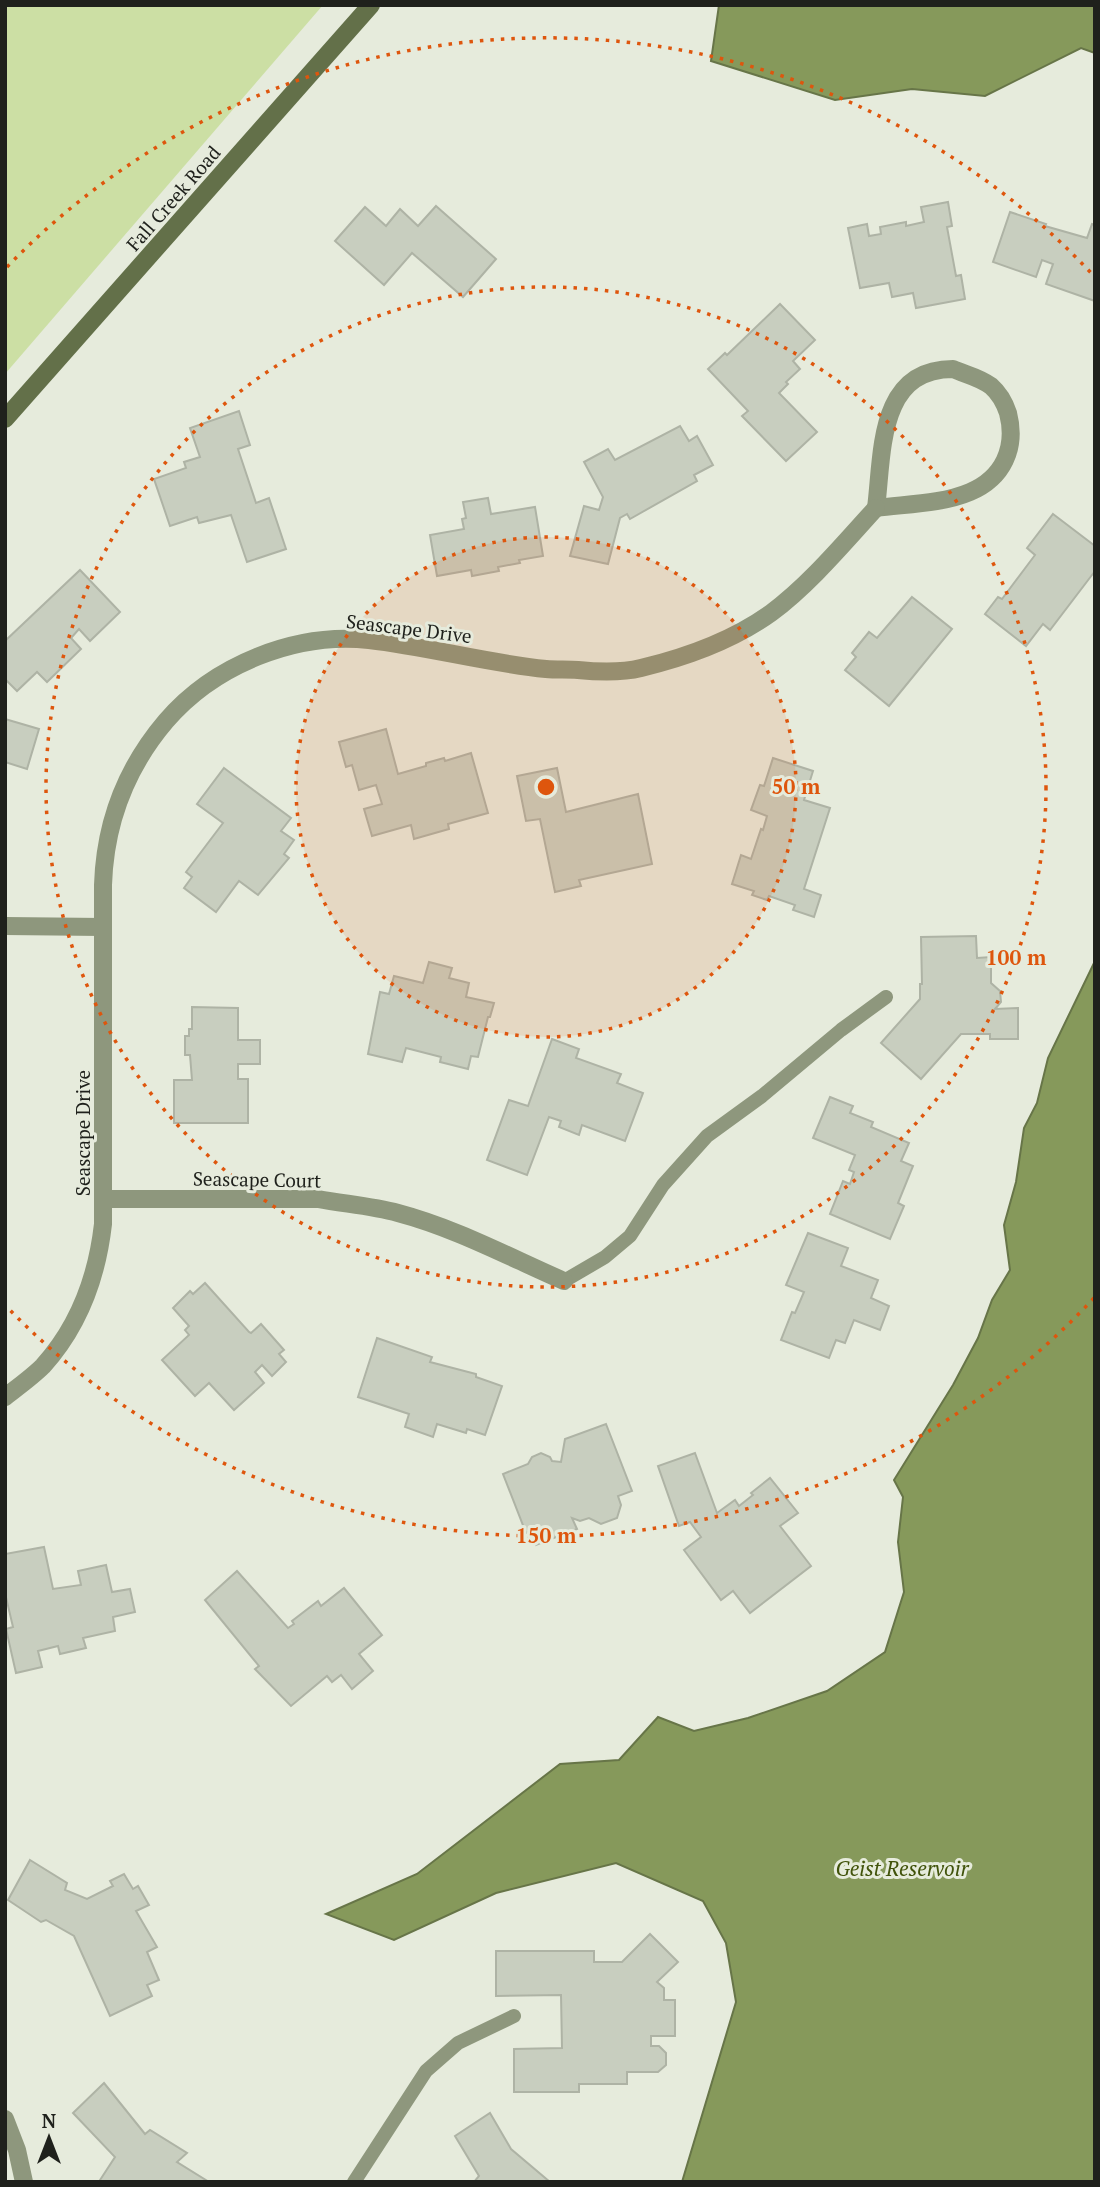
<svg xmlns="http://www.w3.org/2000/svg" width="1100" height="2187" font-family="'PT Serif',serif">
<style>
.green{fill:#ccdfa4}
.water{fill:#86995b;stroke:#677548;stroke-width:2}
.building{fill:#c8cebf;stroke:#aeb3a5;stroke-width:2}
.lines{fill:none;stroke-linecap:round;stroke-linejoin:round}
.lane{stroke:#8e977d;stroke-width:14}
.street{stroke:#8e977d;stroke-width:18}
.secondary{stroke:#637049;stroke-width:18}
.ring{fill:none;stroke:#de560d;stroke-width:3.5;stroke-dasharray:3.5 7}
.labels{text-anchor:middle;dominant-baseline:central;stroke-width:6;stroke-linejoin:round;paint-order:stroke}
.street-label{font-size:19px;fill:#1f211c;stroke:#e6ebdc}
.water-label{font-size:21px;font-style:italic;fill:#41530b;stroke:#e6ebdc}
.centre{fill:#de560d;stroke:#e6ebdc;stroke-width:3.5}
.ring-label{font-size:21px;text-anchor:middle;font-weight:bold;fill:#de560d;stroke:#e6ebdc;stroke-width:6;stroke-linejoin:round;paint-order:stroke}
</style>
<rect width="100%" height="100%" fill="#e6ebdc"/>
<path class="green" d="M5,5h318l-318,369z"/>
<g class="water">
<path d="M719,5h376v48l-14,-5 -96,48 -73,-7 -77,11 -124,-39z"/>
<path d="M1095,961v1221h-413l54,-180 -10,-59 -23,-42 -87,-38 -120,30 -102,47 -68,-26 91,-40 143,-110 59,-4 39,-43 36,14 54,-13 79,-27 58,-39 19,-60 -6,-50 5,-45 -9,-17 59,-95 25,-47 14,-38 18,-30 -6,-45 12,-43 8,-54 13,-25 11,-45z"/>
</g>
<g class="building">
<path d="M948,202l4,24 -5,1 9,49 5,-1 4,24 -49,9 -3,-15 -21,4 -3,-14 -29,5 -12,-60 19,-4 2,12 12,-2 -1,-7 26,-5v4l18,-4 -3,-15z"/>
<path d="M436,206l60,53 -33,38 -51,-44 -28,32 -49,-44 30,-34 21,19 14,-17 18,17z"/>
<path d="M1010,212l36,12 -1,2 42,12 5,-14 3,1v76l-49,-17 7,-20 -11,-4 -6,17 -43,-15z"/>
<path d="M780,304l35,36 -22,21 7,8 -14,13 2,2 -9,9 38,39 -31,29 -44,-45 6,-5 -40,-42 17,-16 2,2z"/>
<path d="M239,411l11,34 -12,4 18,54 13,-5 17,51 -39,13 -16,-47 -32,8 -2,-6 -27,9 -16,-47 32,-11 -2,-6 16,-5 -10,-29z"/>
<path d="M680,426l9,15 8,-5 16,29 -19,10 3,6 -67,38 -3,-5 -7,4 -12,46 -38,-8 14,-50 15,4 4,-13 -19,-35 24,-13 7,11z"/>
<path d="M488,498l3,16 44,-7 8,49 -24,4 1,3 -22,4 1,4 -27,5 -1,-6 -34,6 -7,-41 34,-6 -2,-10 4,-1 -3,-16z"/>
<path d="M1053,514l42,32v25l-45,59 -7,-6 -17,22 -41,-32 13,-17 4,2 33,-44 -8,-7z"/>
<path d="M80,570l40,42 -30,29 -11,-12 -8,9 10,11 -34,33 -10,-10 -20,19 -12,-12v-38z"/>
<path d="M912,597l40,32 -63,77 -44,-36 11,-13 -4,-4 17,-21 8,6z"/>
<path d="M5,719l34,10 -12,40 -22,-7z"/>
<path d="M386,729l12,45 28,-8v-3l18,-5 1,3 26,-8 17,60 -40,11 1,5 -35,10 -3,-14 -39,11 -8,-27 18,-5 -6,-19 -17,5 -7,-25 -6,2 -7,-25z"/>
<path d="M773,758l40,13 -9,29 26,8 -26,81 17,6 -7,22 -21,-7 2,-5 -26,-9 -2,4 -15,-5 2,-4 -22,-7 9,-29 10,4 10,-30 2,1 4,-14 -16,-6 9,-25 4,1z"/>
<path d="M224,768l67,50 -10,13 13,9 -10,14 5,4 -31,37 -19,-14 -23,31 -32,-24 8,-11 -6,-5 37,-49 -26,-19z"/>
<path d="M557,768l9,44 72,-18 14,70 -73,16 2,6 -26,6 -15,-73 -14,2 -9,-45z"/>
<path d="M976,936l1,22 14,-1v26l9,8 1,11 -6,7 23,-1v31h-28v-5h-29l-40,45 -40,-36 39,-44v-15h2l-1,-47z"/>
<path d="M429,962l23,6 -3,10 20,5 -3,14 28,6 -4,14h-2l-10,40 -7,-1 -3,13 -28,-7 1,-5 -35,-9 -4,14 -34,-8 12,-62 9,2 5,-18 29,7z"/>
<path d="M192,1007l46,1v32h22v24h-22v15h10v44h-74v-43h18l-2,-25h-5v-19h4v-7h3z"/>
<path d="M552,1039l27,10 -3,9 45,16 -4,9 26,10 -18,48 -43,-16 -3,10 -20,-8 2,-6 -12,-4 -22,58 -40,-15 22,-60 19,6z"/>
<path d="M830,1097l23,9 -3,7 23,9 -2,5 38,16 -8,18 12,5 -15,37 6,3 -14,33 -60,-25 13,-33 7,3 4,-12 -5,-2 6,-15 -42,-17z"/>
<path d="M808,1233l40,15 -7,18 37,14 -7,18 18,8 -9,24 -26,-10 -9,23 -9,-3 -7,18 -48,-18 11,-28 3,1 9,-21 -18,-7z"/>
<path d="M205,1283l44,49 2,1 10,-9 23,26 -5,4 7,8 -14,14 -10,-11 -7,7 9,11 -30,27 -25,-27 -14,13 -33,-36 27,-25 -4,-5 4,-4 -16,-18 17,-17 3,3z"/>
<path d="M377,1338l55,19 -2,5 46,12v3l26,9 -17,49 -18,-6 -1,4 -29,-9 -4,13 -28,-10 4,-13 -51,-17z"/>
<path d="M606,1424l26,67 -14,5 3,9 -4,13 -16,6 -12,-6 -9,3 -8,-3 5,11 -41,16 -5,-14 -5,2 -23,-59 25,-10 4,-7 9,-4 9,4 2,4 9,1 4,-23z"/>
<path d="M695,1453l22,60 18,-13 4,6 14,-11 -2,-2 19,-15 28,35 -18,13 31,40 -61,47 -17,-22 -12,9 -37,-50 17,-13 -11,-15 -11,4 -21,-60z"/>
<path d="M44,1547l9,42 28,-4 -3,-14 28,-6 6,27 18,-3 5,23 -22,5 2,14 -32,7 3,10 -26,6 -2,-8 -20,5 4,16 -26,6 -10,-44 7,-2 -8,-34v-39z"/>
<path d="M237,1571l51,57 6,-4 -2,-3 26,-20 3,5 23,-18 38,47 -23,19 14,17 -21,18 -11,-14 -9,7 -5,-6 -36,30 -36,-37 4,-3 -54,-66z"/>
<path d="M30,1860l37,23 -2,7 22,9 26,-13 -3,-5 14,-7 9,15 5,-3 11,19 -13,6 21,36 -10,5 12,28 -12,5 5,11 -42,20 -36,-80 -28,-16 -5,2 -33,-22z"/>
<path d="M650,1934l28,28 -21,20 7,6v12h11v36h-24v10h8l7,7v12l-8,7h-31v12h-48v8h-65v-43l48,-1 -1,-53 -65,1v-45h98v11h28z"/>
<path d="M104,2083l41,51 5,-4 37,23 -10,9 32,20h-107l-2,-2 15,-23 -42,-44z"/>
<path d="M490,2113l21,36 39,33h-76l5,-6 -24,-40z"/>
</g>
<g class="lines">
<g class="lane">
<path d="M564,1281l41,-24 25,-21 33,-51 44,-49 55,-40 79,-66 45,-33"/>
<path d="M354,2182l72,-111 32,-28 56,-27"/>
</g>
<g class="street">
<path d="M953,369c14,6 26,8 38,17 8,7 14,18 17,27 9,35 -5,65 -38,79 -28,12 -64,12 -94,16 7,-54 1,-139 77,-139z"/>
<path d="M5,926l98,1"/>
<path d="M104,1199h214c27,5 54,7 80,14 57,15 111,44 166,68"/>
<path d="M5,1397c13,-10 27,-20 38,-31 36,-40 54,-89 60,-142v-339c2,-63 23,-117 63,-164 48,-56 129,-89 203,-81 60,7 118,23 177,29 11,1 22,0 32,1 20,2 43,3 63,-2 46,-11 91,-27 130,-55 38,-28 73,-70 105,-105"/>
<path d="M5,2119l12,31 7,32"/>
</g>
<path class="secondary" d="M5,419l366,-414"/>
</g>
<circle cx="546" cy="787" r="250" fill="#de560d" fill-opacity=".12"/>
<g class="ring">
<circle cx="546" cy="787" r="250"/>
<circle cx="546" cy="787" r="500"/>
<path d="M1094 1298A749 749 0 0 1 7 1307M7 267A749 749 0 0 1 1094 276"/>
</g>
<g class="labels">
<g class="street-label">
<text transform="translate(173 198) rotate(-49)">Fall Creek Road</text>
<text transform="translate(409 628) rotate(7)">Seascape Drive</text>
<text transform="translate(82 1133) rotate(-90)">Seascape Drive</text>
<text transform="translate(257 1179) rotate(1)">Seascape Court</text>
</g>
<g class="water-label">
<text x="902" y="1868">Geist Reservoir</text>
</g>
</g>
<circle cx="546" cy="787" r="10" class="centre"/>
<g class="ring-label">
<text x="796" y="794">50 m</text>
<text x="1016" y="965">100 m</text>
<text x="546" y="1543">150 m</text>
</g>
<rect width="1100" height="2187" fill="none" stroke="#1f211c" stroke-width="14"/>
<g transform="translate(49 2138)" stroke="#e6ebdc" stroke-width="5" paint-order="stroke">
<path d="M0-5L12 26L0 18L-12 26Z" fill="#1f211c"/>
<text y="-10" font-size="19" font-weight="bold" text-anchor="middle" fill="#1f211c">N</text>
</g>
</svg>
